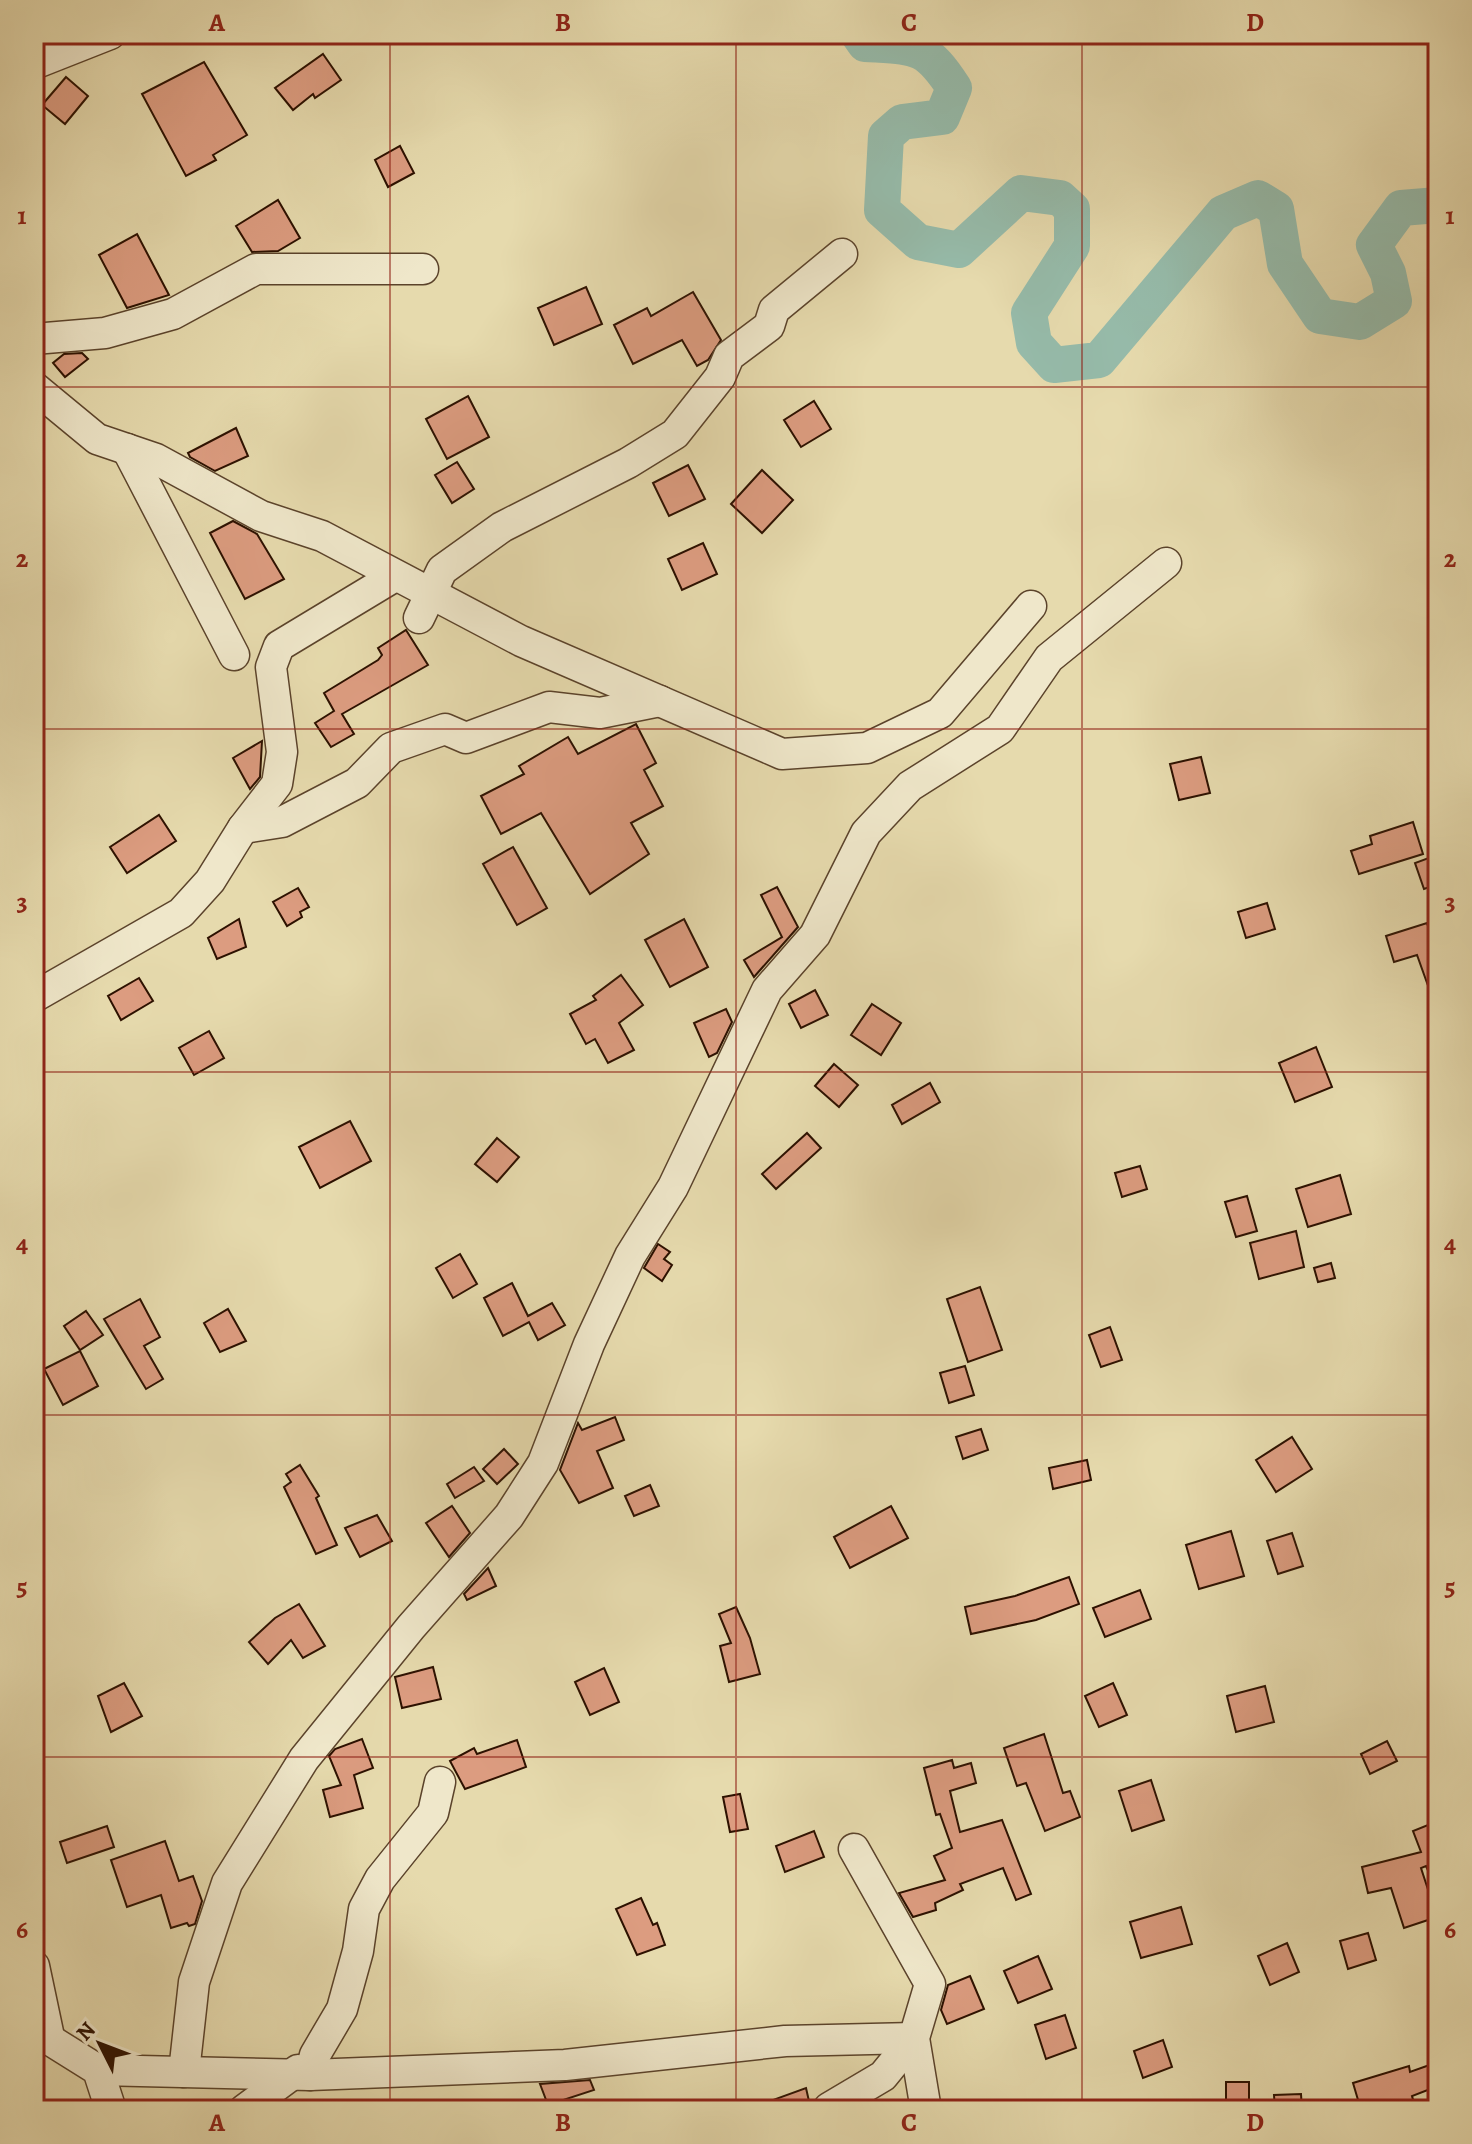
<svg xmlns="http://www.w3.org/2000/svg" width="1472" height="2144" font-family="Alegreya,serif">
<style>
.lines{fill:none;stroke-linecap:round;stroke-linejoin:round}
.river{stroke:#96bbaa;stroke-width:36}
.building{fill:#dc9c80;stroke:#2d1100;stroke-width:2}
.minor-casing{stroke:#5b432b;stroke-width:33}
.minor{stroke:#efe7ca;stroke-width:30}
.grid{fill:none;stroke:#8f2418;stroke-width:2;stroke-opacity:0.55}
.neatline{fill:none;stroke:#8f2418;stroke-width:3}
.grid-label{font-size:26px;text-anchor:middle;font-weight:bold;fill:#8f2418}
</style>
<rect width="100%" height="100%" fill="#e6daad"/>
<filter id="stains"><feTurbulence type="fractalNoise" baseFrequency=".0025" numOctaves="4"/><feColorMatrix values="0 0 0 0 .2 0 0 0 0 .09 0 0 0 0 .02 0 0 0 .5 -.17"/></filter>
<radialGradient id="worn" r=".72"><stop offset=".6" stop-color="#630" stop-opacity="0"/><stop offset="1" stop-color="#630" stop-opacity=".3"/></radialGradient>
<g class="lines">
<path class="river" d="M858,34l7,10c50,3 61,0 89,44l-12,29 -40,5 -16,14 -4,74 36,32 41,8 62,-57 39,5 12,11v37l-43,67 5,30 20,22 45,-5 124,-147 35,-15 18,11 9,55 35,52 40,6 34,-21 -6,-28 -14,-28 27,-37 37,-3"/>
</g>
<g class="building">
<path d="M323,54l18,26 -26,18 -2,-4 -20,16 -18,-22z"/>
<path d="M204,62l43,73 -34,20 3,5 -30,16 -44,-82z"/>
<path d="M66,77l22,19 -23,28 -23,-19z"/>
<path d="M400,146l14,27 -26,14 -13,-27z"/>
<path d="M278,200l22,38 -22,13 -26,1 -16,-26z"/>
<path d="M137,234l32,61 -42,13 -28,-53z"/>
<path d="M586,287l16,37 -48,21 -16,-37z"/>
<path d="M693,292l28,48 -13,20 -11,6 -15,-26 -49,24 -19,-39 33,-17 4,8z"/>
<path d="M82,353l6,6 -23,18 -12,-14 11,-9z"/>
<path d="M468,396l21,41 -42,22 -21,-40z"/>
<path d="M814,401l17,28 -30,18 -17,-27z"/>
<path d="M236,428l12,28 -33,15 -25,-14 -2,-4z"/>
<path d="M457,462l17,27 -22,14 -17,-28z"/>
<path d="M688,465l17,34 -36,17 -16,-33z"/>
<path d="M762,470l31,30 -31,33 -31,-29z"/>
<path d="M233,521l24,13 27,45 -39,20 -35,-66z"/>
<path d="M703,543l14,31 -35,16 -14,-31z"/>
<path d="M406,630l22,35 -86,49 12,20 -23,13 -16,-24 19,-12 -10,-18 54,-33 4,-5 -4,-7z"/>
<path d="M636,724l20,39 -12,7 19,36 -32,17 18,31 -59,40 -49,-81 -40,21 -20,-38 43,-22 -5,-8 49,-29 10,17z"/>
<path d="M262,741l-2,36 -10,12 -17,-31z"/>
<path d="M1201,757l9,36 -31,7 -9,-36z"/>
<path d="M159,815l17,26 -49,32 -17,-26z"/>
<path d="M1413,822l10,32 -64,20 -8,-23 21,-7 -2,-8z"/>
<path d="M513,847l34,61 -30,17 -34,-61z"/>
<path d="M1434,856l4,28 -14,5 -9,-26z"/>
<path d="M777,887l21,40 -44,50 -10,-17 38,-23 -21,-42z"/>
<path d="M298,888l11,19 -9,5 2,5 -15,9 -14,-24z"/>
<path d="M1267,903l8,26 -29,9 -8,-26z"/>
<path d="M239,919l7,28 -29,12 -9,-21z"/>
<path d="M684,919l24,48 -38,20 -25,-47z"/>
<path d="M1427,923l11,35 -2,50 -19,-53 -23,7 -8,-26z"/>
<path d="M621,975l22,30 -24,18 15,27 -26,13 -13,-24 -9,5 -16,-30 26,-14 -3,-4z"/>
<path d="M139,978l14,23 -32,19 -13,-24z"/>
<path d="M815,990l13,25 -27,13 -12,-24z"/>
<path d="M872,1004l29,19 -20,32 -30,-20z"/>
<path d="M726,1009l6,13 -15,31 -8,4 -15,-34z"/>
<path d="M209,1031l15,27 -30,17 -15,-27z"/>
<path d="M1316,1047l16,40 -37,15 -16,-39z"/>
<path d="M834,1064l24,21 -19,22 -24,-21z"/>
<path d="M930,1083l10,19 -38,22 -10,-19z"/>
<path d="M350,1121l21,40 -51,27 -21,-41z"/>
<path d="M807,1133l14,15 -45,41 -14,-15z"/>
<path d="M497,1138l22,19 -22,25 -22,-18z"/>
<path d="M1140,1166l7,23 -25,8 -7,-24z"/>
<path d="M1340,1175l11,39 -43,13 -12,-38z"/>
<path d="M1247,1196l10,35 -21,6 -11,-35z"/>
<path d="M1296,1231l8,36 -45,12 -9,-36z"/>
<path d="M658,1244l12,8 -6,7 8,6 -10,16 -18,-13z"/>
<path d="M460,1254l17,30 -24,14 -17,-30z"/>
<path d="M1331,1263l4,15 -17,4 -4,-14z"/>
<path d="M512,1283l16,33 24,-13 13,22 -27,15 -9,-18 -26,14 -19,-38z"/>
<path d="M980,1287l22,63 -34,12 -21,-63z"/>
<path d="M140,1299l20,38 -16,9 19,33 -17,10 -42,-70z"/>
<path d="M228,1309l18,32 -26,11 -16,-29z"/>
<path d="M86,1311l17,24 -23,15 -16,-24z"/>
<path d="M1110,1327l12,33 -21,7 -12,-32z"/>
<path d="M80,1351l18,35 -35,19 -19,-36z"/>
<path d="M965,1366l9,29 -25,8 -9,-30z"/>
<path d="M615,1417l9,23 -27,11 16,37 -34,15 -19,-33 18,-47 4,7z"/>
<path d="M981,1429l7,21 -25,9 -7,-22z"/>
<path d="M1292,1437l20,32 -36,23 -20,-32z"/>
<path d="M504,1449l14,15 -21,20 -14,-15z"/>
<path d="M1087,1460l4,20 -38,9 -4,-21z"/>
<path d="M300,1465l19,31 -3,2 21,47 -21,9 -32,-67 7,-5 -5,-8z"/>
<path d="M474,1467l10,14 -29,17 -8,-14z"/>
<path d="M650,1485l9,21 -25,10 -9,-20z"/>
<path d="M452,1506l18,27 -21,24 -23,-34z"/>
<path d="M891,1506l17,32 -58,30 -16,-31z"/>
<path d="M377,1515l15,26 -32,16 -15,-29z"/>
<path d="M1231,1531l13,45 -45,13 -13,-44z"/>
<path d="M1292,1533l11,33 -25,8 -11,-33z"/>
<path d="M488,1568l8,18 -29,14 -3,-6z"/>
<path d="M1069,1577l10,27 -43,16 -65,14 -6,-27 50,-11z"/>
<path d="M1140,1590l11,29 -46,18 -12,-29z"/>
<path d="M299,1604l26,42 -22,12 -12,-18 -23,24 -19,-22 26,-24z"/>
<path d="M736,1607l14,31 10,36 -31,8 -9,-36 11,-3 -12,-29z"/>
<path d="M433,1667l8,32 -39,9 -7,-31z"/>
<path d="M604,1668l15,34 -29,13 -15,-33z"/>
<path d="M124,1683l18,33 -31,16 -13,-36z"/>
<path d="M1113,1683l14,32 -28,12 -14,-31z"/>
<path d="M1265,1686l9,36 -38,10 -9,-36z"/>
<path d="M1044,1734l19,59 7,-2 10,26 -35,14 -19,-48 -9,3 -13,-38z"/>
<path d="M362,1739l11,29 -19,7 9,33 -33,9 -7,-27 18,-5 -12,-29 6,-7z"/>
<path d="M517,1740l9,27 -61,22 -15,-28 24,-13 3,6z"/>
<path d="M1387,1741l10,20 -27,13 -9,-20z"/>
<path d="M952,1760l2,8 17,-5 5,20 -26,8 10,41 42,-12 29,74 -15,6 -13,-32 -43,16 3,6 -28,13 1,7 -23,7 -14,-24 46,-13 -11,-24 18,-8 -12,-34 -4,1 -12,-47z"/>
<path d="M1151,1780l13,40 -32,11 -13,-40z"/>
<path d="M740,1794l8,35 -18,3 -7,-35z"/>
<path d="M1438,1821v72l-12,-27 -5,2 16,49 -33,11 -13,-40 -23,5 -6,-26 59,-15 -8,-21z"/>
<path d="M107,1826l7,21 -47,16 -7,-21z"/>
<path d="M814,1831l10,26 -39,15 -9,-26z"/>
<path d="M165,1841l14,40 14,-5 9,25 -7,23 -6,2 -2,-3 -16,5 -10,-33 -34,12 -16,-47z"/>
<path d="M641,1898l12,27 4,-2 8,22 -28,10 -21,-46z"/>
<path d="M1181,1907l11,37 -51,14 -11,-36z"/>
<path d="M1368,1933l8,27 -28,9 -8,-28z"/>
<path d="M1287,1943l12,29 -29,13 -12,-29z"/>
<path d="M1038,1956l14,33 -34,14 -14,-32z"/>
<path d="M970,1976l14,33 -37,15 -6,-14 7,-25z"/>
<path d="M1065,2015l11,33 -30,11 -11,-34z"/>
<path d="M1163,2040l9,27 -29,11 -9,-27z"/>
<path d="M1438,2062v24l-26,10 4,14h-55l-8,-27 56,-17 1,6z"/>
<path d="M590,2080l4,10 -46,15 -8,-21z"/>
<path d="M1226,2082h23v23l-23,1z"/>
<path d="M806,2088l5,22h-59l-1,-2z"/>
<path d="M1301,2094l1,16h-27l-1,-15z"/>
</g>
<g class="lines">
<defs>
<g id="minor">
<path d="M34,64l76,-30"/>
<path d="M34,339l71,-6 68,-19 83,-45h167"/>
<path d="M34,387l63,52 59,20 105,57 61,20 199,105 261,113 85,-6 73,-35 91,-107"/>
<path d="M127,449l107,206"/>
<path d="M419,618l23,-48 60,-43 126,-64 47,-29 45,-57 9,-21 40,-30 5,-16 68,-56"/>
<path d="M243,828l39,-6 75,-39 34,-35 54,-19 21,9 83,-31 51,6 60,-12"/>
<path d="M34,997l147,-84 29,-32 33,-53 34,-44 5,-32 -11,-85 8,-21 116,-70"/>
<path d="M854,1849l76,135 -16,54 12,72"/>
<path d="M34,1966l15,71"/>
<path d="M34,2030l64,40 13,40"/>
<path d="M98,2070l212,5 255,-10 220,-24 129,-3"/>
<path d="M184,2072l10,-90 33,-99 77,-124 107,-132 98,-111 34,-53 46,-119 41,-88 43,-69 94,-197 48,-55 51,-102 44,-47 90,-57 49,-71 117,-95"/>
<path d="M310,2075l5,-20 27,-46 16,-58 6,-42 16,-30 53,-66 7,-31"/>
<path d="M829,2108l54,-32 31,-38"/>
<path d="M244,2110l54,-40"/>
</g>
</defs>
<use href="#minor" class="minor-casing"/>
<use href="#minor" class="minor"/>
</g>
<path class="grid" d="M390,34v2076M736,34v2076M1082,34v2076M34,387h1404M34,729h1404M34,1072h1404M34,1415h1404M34,1757h1404"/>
<rect width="1472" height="2144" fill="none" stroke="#e6daad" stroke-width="88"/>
<g transform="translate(100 2044) rotate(312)" stroke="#efe7ca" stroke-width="6" paint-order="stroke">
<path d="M0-6L14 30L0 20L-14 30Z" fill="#2d1100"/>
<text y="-12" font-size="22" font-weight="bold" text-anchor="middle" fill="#2d1100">N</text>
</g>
<rect x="44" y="44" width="1384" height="2056" class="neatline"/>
<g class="grid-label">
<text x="217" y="31">A</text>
<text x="563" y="31">B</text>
<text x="909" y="31">C</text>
<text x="1255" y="31">D</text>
<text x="22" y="224">1</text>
<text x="1450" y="224">1</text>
<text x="22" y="567">2</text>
<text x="1450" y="567">2</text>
<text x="22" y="910">3</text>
<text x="1450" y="910">3</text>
<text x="22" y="1252">4</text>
<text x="1450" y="1252">4</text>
<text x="22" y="1595">5</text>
<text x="1450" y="1595">5</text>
<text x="22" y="1938">6</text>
<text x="1450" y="1938">6</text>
<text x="217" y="2131">A</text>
<text x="563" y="2131">B</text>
<text x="909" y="2131">C</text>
<text x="1255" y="2131">D</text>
</g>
<rect width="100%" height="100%" filter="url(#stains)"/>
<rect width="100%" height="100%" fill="url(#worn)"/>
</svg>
